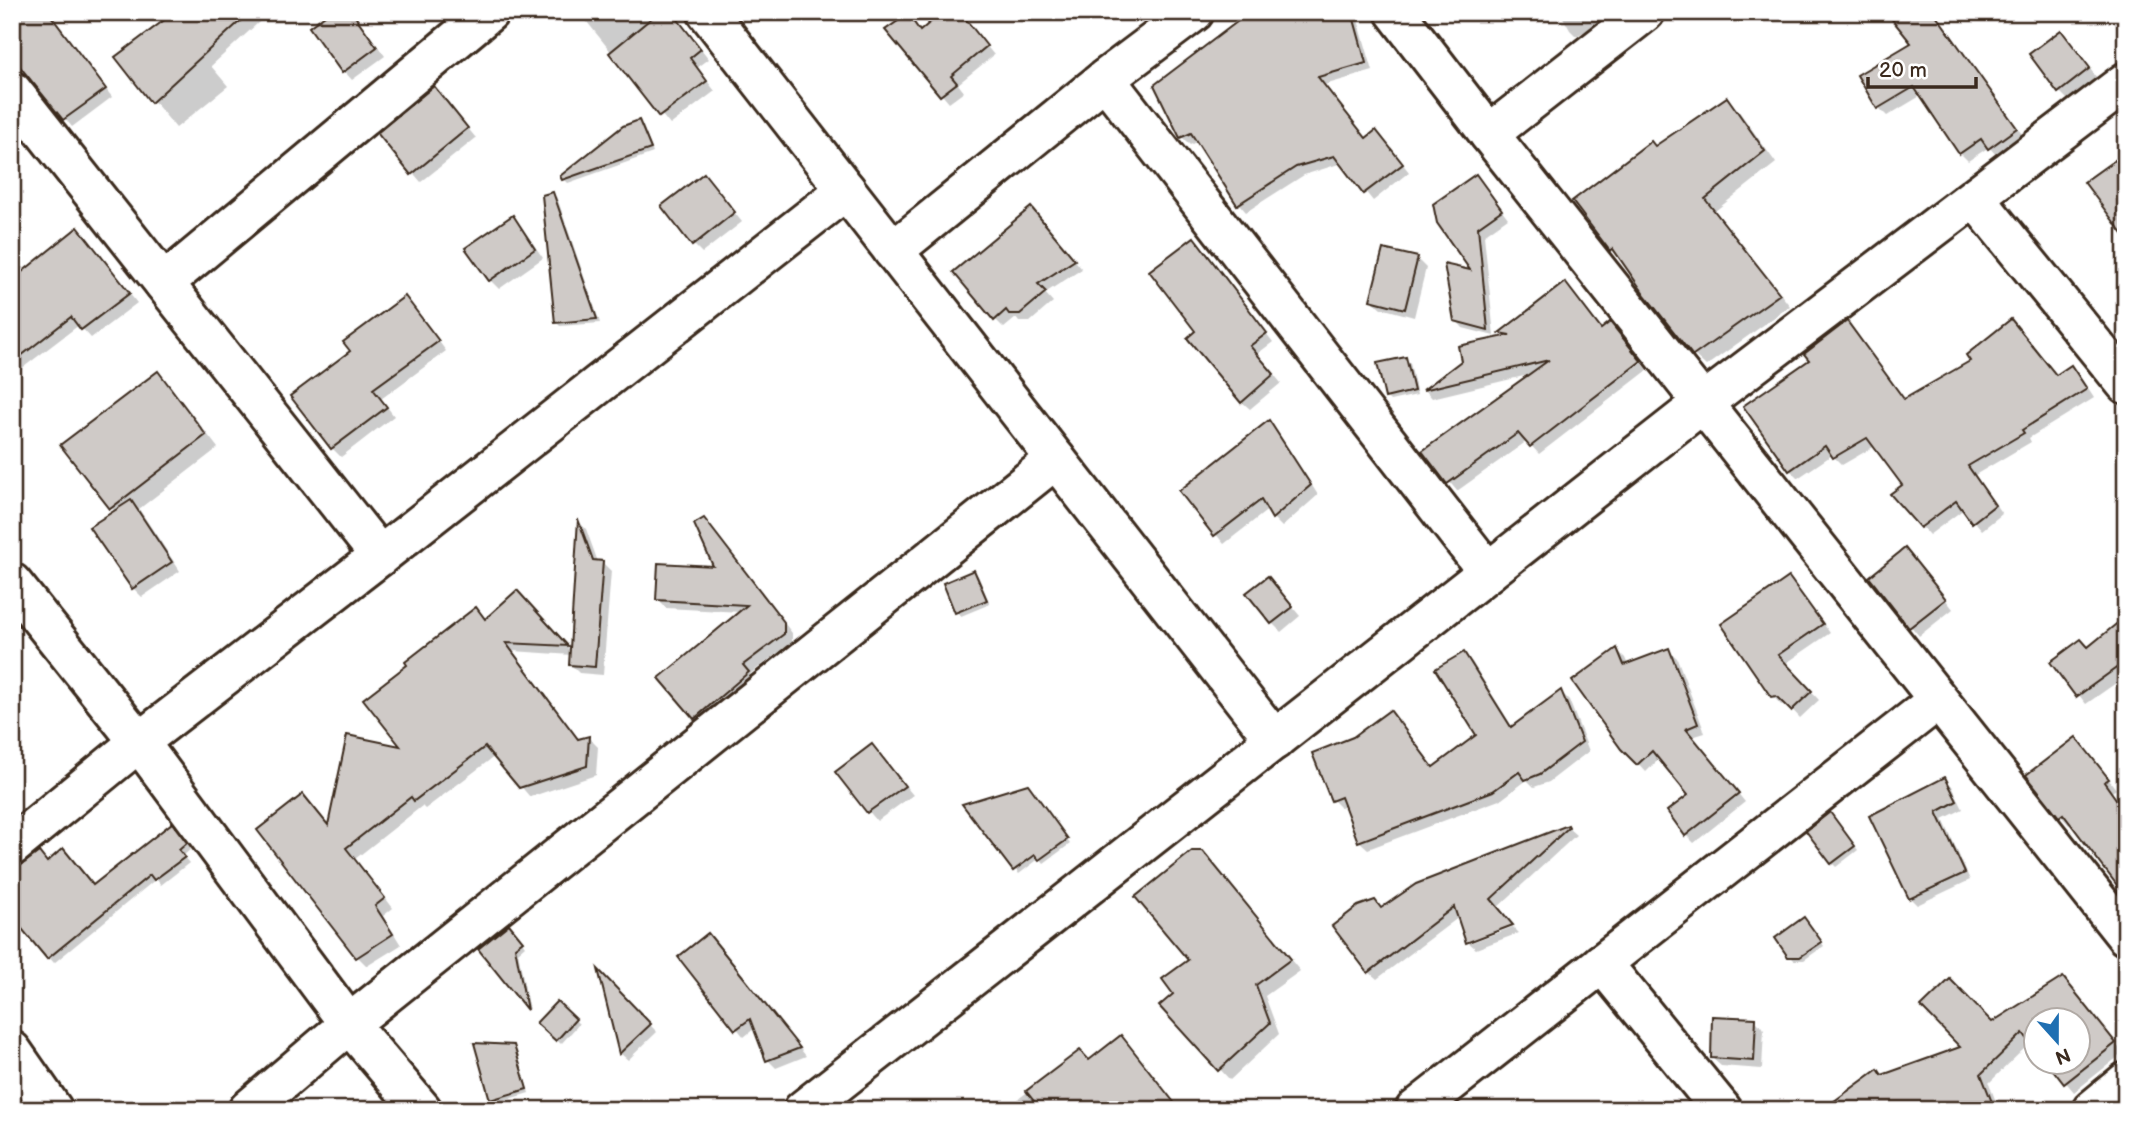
<svg xmlns="http://www.w3.org/2000/svg" width="2138" height="1122" font-family="'Balsamiq Sans',sans-serif">
<style>
.shadow{fill:#0003}
.building{fill:#cfcac7;stroke:#3b2a1e;stroke-width:2}
.lines{fill:none;stroke-linecap:round;stroke-linejoin:round}
.street-casing{stroke:#3b2a1e;stroke-width:44}
.street{stroke:#fff;stroke-width:38}
</style>
<rect width="100%" height="100%" fill="#fff"/>
<filter id="ink" filterUnits="userSpaceOnUse"><feTurbulence type="fractalNoise" baseFrequency=".0143" numOctaves="2"/><feDisplacementMap in="SourceGraphic" scale="14" xChannelSelector="R" yChannelSelector="G"/><feConvolveMatrix kernelMatrix="1 2 1 2 8 2 1 2 1" color-interpolation-filters="sRGB"/></filter>
<g filter="url(#ink)">
<g class="shadow">
<path d="M47,12l65,85 -40,30 -60,-74z"/>
<path d="M178,12h92l-59,54 17,20 -52,42 -59,-71z"/>
<path d="M332,12h20l33,44 -33,24 -8,-9z"/>
<path d="M579,12h93l37,47 -12,9 18,23 -45,34z"/>
<path d="M959,12l35,43 -36,29 6,8 -15,11 -61,-72 20,-15 14,16z"/>
<path d="M1351,12l7,8 15,51 -49,14 42,55h18l25,32 -36,29 -31,-38 -38,12 -58,37 -7,-8 -41,-63 -8,4 -8,-8 -26,-51z"/>
<path d="M1560,12h35l6,11 -25,13 -6,-6z"/>
<path d="M1934,12l90,125 -27,19 -8,-9 -21,14 -8,-8 -38,-58 -35,21 -8,-8 -20,-32 54,-33z"/>
<path d="M2069,41l28,37 -29,22 -8,-8z"/>
<path d="M442,97l34,41 -55,44 -41,-48z"/>
<path d="M1727,99l11,11 38,53 -61,48 75,95 -84,60 -12,-11 -120,-154z"/>
<path d="M639,122l4,4 10,27 -85,30 -4,-4z"/>
<path d="M704,175l38,47 -40,31 -9,-9z"/>
<path d="M1476,176l32,42 -24,17 10,101 -31,-8 -7,-8 18,-47z"/>
<path d="M553,194l4,4 43,125 -40,3 -4,-4z"/>
<path d="M512,218l9,8 22,32 -44,31 -9,-9 -22,-32z"/>
<path d="M1040,218l42,51 -37,24 8,9 -23,20h-11l-3,-4 -12,10 -9,-9z"/>
<path d="M78,229l59,74 -46,35 -12,-13 -67,51v-99l2,2z"/>
<path d="M1194,240l37,44 -2,2 44,56 -16,12 24,29 -31,26 -8,-7 -44,-71z"/>
<path d="M1417,259l9,9 -12,49 -33,-9 -9,-8z"/>
<path d="M1565,285l37,46 8,-7 38,46 -109,84 -12,-13 -70,50 -33,-40 108,-77 -100,24 -7,-8 38,-28 43,-24 -4,-5z"/>
<path d="M413,307l33,44 -65,48 13,17 -53,41 -9,-9z"/>
<path d="M1847,324l8,8 50,68 152,-24 14,-9 8,8 15,23 -65,40 2,4 -56,33 27,39 -20,16 -18,-21 -35,26 -36,-41 11,-9 -29,-39 -33,19 -10,-10 -34,23 -8,-8 -45,-64 67,-46z"/>
<path d="M1406,359l4,4 7,32 -27,6 -4,-4z"/>
<path d="M157,373l13,13 48,62 -79,61 41,62 -38,26 -9,-9 -17,-76 -5,-5z"/>
<path d="M1269,423l8,8 41,64 -36,32 -9,-9 -4,-9 -45,35 -43,-53z"/>
<path d="M580,523l6,6 12,33h4l9,9 -8,104 -24,-2 -8,-8 1,-10 -59,-4 67,90 9,-3 9,9 -2,28 -66,22 -35,-41 -70,53 -3,-3 -67,53 38,49 -10,8 18,29 -34,21 -10,-10 -54,-160 26,30 75,-77 72,-140 10,11 41,-18 45,50z"/>
<path d="M712,529l80,104v9l-42,32 7,8 -54,44 -8,-9 46,-105 -75,-4 -9,-9 59,-31z"/>
<path d="M1914,559l39,50 -34,27 -48,-58z"/>
<path d="M974,572l4,4 12,28 -29,12 -4,-4z"/>
<path d="M1268,578l32,38 -19,16 -9,-9z"/>
<path d="M1789,579l8,8 33,46 -45,31 34,36 -19,18 -14,-15 -5,2 -8,-9 -50,-72z"/>
<path d="M2126,618v58l-40,28 -33,-42 36,-14z"/>
<path d="M1617,650l8,8 3,7 40,-15 9,8 28,75 -13,4 53,65 -51,41 -8,-8 4,-40 -30,-37 -14,14 -23,-25z"/>
<path d="M1463,654l9,8 41,66 48,-36 8,8 20,51 -40,31 -15,5 -7,-7 -25,19 -134,50 -9,-8 -13,-35 -5,2 -8,-8 65,-80 36,49 44,-34z"/>
<path d="M872,746l41,49 -36,26 -40,-48z"/>
<path d="M2085,748l31,41 -4,3 14,20v81l-54,-70 -3,2 -8,-9 -32,-40z"/>
<path d="M1945,779l7,7 11,23 -20,10 27,61 -53,25 -7,-7z"/>
<path d="M1032,790l38,54 -26,19 -4,-5 -21,16 -54,-69z"/>
<path d="M1834,819l24,31 -22,17 -4,-4z"/>
<path d="M1568,828l8,7 -79,73 -27,31v4l43,-16 6,6 -43,16 -8,-7 -9,-25 -82,62 -8,-7 13,-63z"/>
<path d="M177,831l14,18 -8,7 6,7 -28,22 -5,-6 -102,84 -42,-49 35,-50 47,23z"/>
<path d="M1203,853l97,118 -35,25 14,38 -49,46 -69,-74 15,-11 14,-34z"/>
<path d="M1808,923l16,23 -20,14h-10l-4,-4z"/>
<path d="M513,930l12,16 -7,6 11,58 -48,-61z"/>
<path d="M716,944l90,112 -30,12 -8,-8 -13,-32 -11,9 -64,-79z"/>
<path d="M601,975l56,57 -29,28 -7,-6z"/>
<path d="M2071,987l52,66 -49,39 -25,-30h29v-42h-42v27l-4,-6 -43,42 10,27h-174l58,-33 80,-30 29,-23z"/>
<path d="M557,1003l22,21 -18,20 -23,-21z"/>
<path d="M1755,1020l9,9 -2,40 -41,-3 -9,-8z"/>
<path d="M1121,1037l59,73 -174,-2 74,-55 9,9z"/>
<path d="M513,1047l4,4 12,42 -34,10 -4,-4z"/>
</g>
<g class="building">
<path d="M12,12h36l58,77 -43,31 -51,-63z"/>
<path d="M175,12h75l-99,91 -36,-46z"/>
<path d="M329,12h23l25,35 -35,26 -33,-46z"/>
<path d="M659,12h13l29,37 -11,9 17,23 -48,36 -50,-64z"/>
<path d="M942,12h18l27,34 -36,30 6,7 -17,13 -55,-66 23,-16 12,17z"/>
<path d="M1250,12h102l14,51 -48,14 48,61 10,-8 27,34 -40,30 -29,-38 -38,11 -59,38 -46,-72 -11,5 -26,-53z"/>
<path d="M1886,12h48l83,116 -29,21 -7,-10 -22,15 -45,-67 -37,22 -20,-34 54,-32z"/>
<path d="M2061,30l29,38 -32,25 -29,-39z"/>
<path d="M434,86l34,42 -57,47 -34,-42z"/>
<path d="M1727,97l38,54 -60,48 75,95 -87,62 -48,-61 -32,-46 -3,2 -38,-50 79,-60 4,5z"/>
<path d="M639,120l12,29 -89,31 -2,-4 63,-50z"/>
<path d="M2126,152v86l-42,-56z"/>
<path d="M704,173l31,39 -43,34 -31,-40z"/>
<path d="M1476,174l26,36 -24,17 10,103 -34,-9 -10,-57 26,6 -33,-47 -4,-19z"/>
<path d="M553,192l44,127 -42,4 -13,-128z"/>
<path d="M1031,207l44,53 -37,24 8,8 -26,22h-11l-3,-4 -12,11 -41,-49z"/>
<path d="M513,215l22,34 -46,32 -24,-33z"/>
<path d="M78,227l52,66 -49,37 -10,-13 -59,46v-83z"/>
<path d="M1194,237l73,96 -17,13 24,28 -33,29 -54,-65 8,-7 -46,-60z"/>
<path d="M1383,249l35,8 -13,52 -35,-9z"/>
<path d="M1565,282l36,47 9,-7 31,39 -111,86 -12,-14 -71,51 -25,-33 127,-91 -126,30 38,-29 -3,-15 52,-11 -11,-2z"/>
<path d="M405,296l34,45 -66,48 14,18 -56,42 -41,-53 60,-45 -7,-9z"/>
<path d="M2011,319l45,56 15,-10 16,24 -65,41 2,3 -56,33 27,39 -23,18 -16,-22 -36,27 -30,-34 12,-9 -35,-47 -34,20 -8,-12 -36,25 -46,-65 66,-46 -5,-6 43,-33 57,78 66,-38 -4,-6z"/>
<path d="M1406,357l8,34 -29,7 -8,-35z"/>
<path d="M158,371l48,64 -96,74 -50,-64z"/>
<path d="M1269,420l42,65 -39,34 -11,-19 -47,36 -35,-45z"/>
<path d="M131,500l41,62 -40,27 -43,-62z"/>
<path d="M704,518l80,104v12l-41,31 6,7 -55,47 -35,-41 88,-73 -91,-5 2,-37 55,3 -19,-42z"/>
<path d="M578,519l15,41 10,1 -8,106 -26,-2z"/>
<path d="M1905,548l41,51 -37,29 -40,-51z"/>
<path d="M974,570l13,30 -32,13 -12,-30z"/>
<path d="M1268,576l25,31 -22,17 -25,-31z"/>
<path d="M1789,577l34,47 -45,31 34,36 -21,20 -15,-15 -5,1 -50,-73z"/>
<path d="M517,590l51,56 -62,-3 72,96 11,-3 -2,30 -68,22 -34,-41 -71,54 -3,-4 -65,51 39,50 -10,8 18,28 -37,24 -99,-128 46,-36 25,31 19,-90 53,11 -37,-47 44,-34 -2,-3 71,-55 9,12z"/>
<path d="M2126,616v45l-50,36 -26,-35 31,-23 7,8z"/>
<path d="M1617,648l7,17 45,-17 29,76 -12,5 53,64 -54,43 -18,-25 21,-16 -36,-44 -15,14 -16,-16 -49,-68z"/>
<path d="M1464,652l47,75 50,-37 21,52 -42,32 -15,6 -6,-8 -26,19 -135,51 -17,-45 -10,4 -19,-48 41,-16 37,-27 43,57 43,-32 -41,-66z"/>
<path d="M2076,737l33,42 -5,3 22,31v84l-63,-83 -4,3 -33,-42z"/>
<path d="M872,744l33,42 -38,27 -32,-41z"/>
<path d="M1945,777l12,24 -20,11 28,61 -56,26 -40,-83z"/>
<path d="M1028,784l40,55 -29,21 -4,-5 -22,16 -51,-67z"/>
<path d="M1830,812l25,34 -24,18 -25,-33z"/>
<path d="M172,823l15,20 -8,7 6,7 -31,23 -4,-5 -103,84 -35,-42v-45l27,-20 8,10 16,-14 30,37z"/>
<path d="M1568,825l1,2 -78,72 22,26 -47,18 -12,-36 -86,66 -36,-47 26,-20 17,-6 6,8 35,-24z"/>
<path d="M1192,851h11l88,108 -35,26 14,38 -52,48 -59,-65 14,-12 -11,-15 26,-19 -53,-63z"/>
<path d="M1804,917l18,25 -22,15h-12l-13,-19z"/>
<path d="M509,924l14,17 -8,6 12,63 -49,-61z"/>
<path d="M708,933l29,36 63,79 -34,13 -16,-42 -15,11 -57,-73z"/>
<path d="M598,969l53,55 -32,30z"/>
<path d="M2063,977l53,66 -52,41 -17,-22h31v-42h-42v30l-13,-17 -42,41 14,36h-173l56,-41 4,6 78,-28 -39,-40 29,-28 42,43z"/>
<path d="M557,1001l19,18 -20,22 -20,-18z"/>
<path d="M1712,1016l44,2 -2,43 -43,-3z"/>
<path d="M1121,1035l59,75h-139l-15,-19 54,-41 9,10z"/>
<path d="M474,1043l40,2 13,44 -37,11z"/>
</g>
<g class="lines">
<defs>
<g id="street">
<path d="M707,12l568,728"/>
<path d="M1395,12l94,122 637,802"/>
<path d="M1105,79l383,493"/>
<path d="M12,91l368,465"/>
<path d="M1489,134l156,-122"/>
<path d="M1975,198l151,186"/>
<path d="M893,251l212,-172 89,-67"/>
<path d="M164,283l325,-271"/>
<path d="M12,583l127,159 210,282 73,86"/>
<path d="M12,846l127,-104 241,-186 466,-366"/>
<path d="M1602,963l120,147"/>
<path d="M12,1051l41,59"/>
<path d="M248,1110l101,-86 707,-565"/>
<path d="M803,1110l900,-707 423,-321"/>
<path d="M1415,1110l523,-410"/>
<path d="M2092,1110l34,-28"/>
</g>
</defs>
<use href="#street" class="street-casing"/>
<use href="#street" class="street"/>
</g>
</g>
<rect width="2138" height="1122" fill="none" stroke="#fff" stroke-width="42"/>
<rect x="21" y="21" width="2096" height="1080" fill="none" stroke="#3b2a1e" stroke-width="2.5" filter="url(#ink)"/>
<g transform="translate(2057 1041) rotate(159)"><circle r="33" fill="#ffffff" stroke="#b1aaa5" stroke-width="2"/>
<path d="M0-5L12 26L0 18L-12 26Z" fill="#1f6fb2"/>
<text y="-10" font-size="19" font-weight="bold" text-anchor="middle" fill="#3b2a1e">N</text>
</g>
<path d="M1868 77v10h108v-10" fill="none" stroke="#3b2a1e" stroke-width="3.5"/>
<text x="1879" y="77" font-size="21" fill="#3b2a1e" stroke="#ffffff" stroke-width="5" paint-order="stroke">20 m</text>
</svg>
